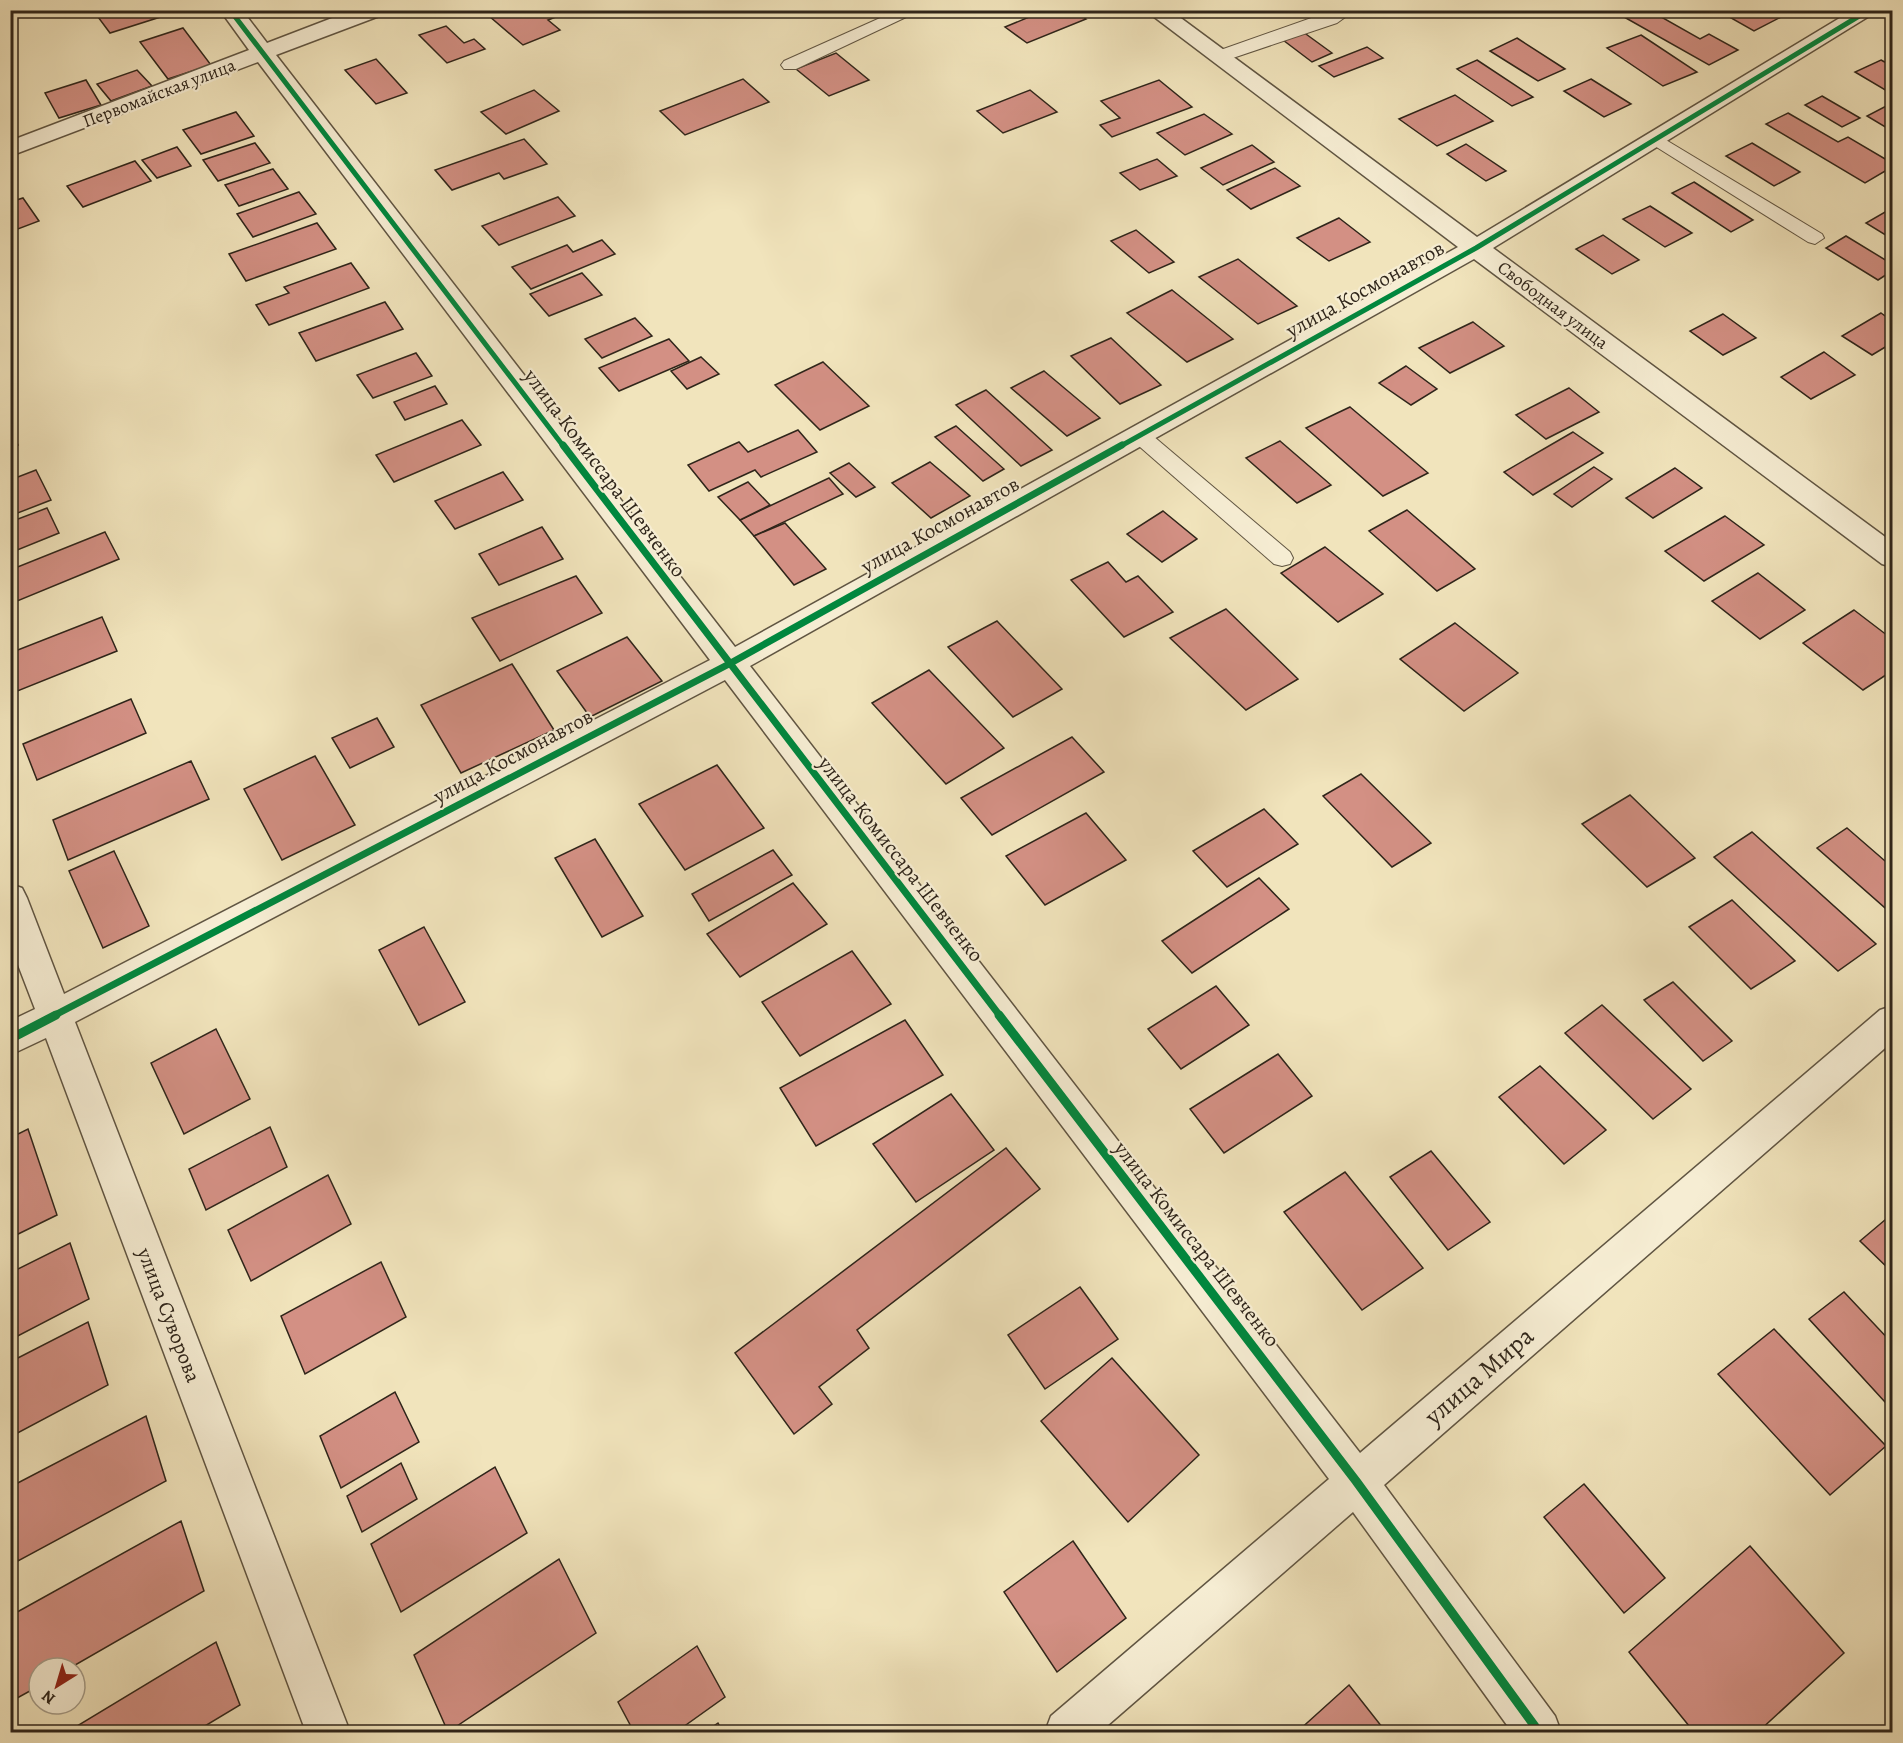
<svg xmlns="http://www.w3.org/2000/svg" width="1903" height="1743" font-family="Alegreya,serif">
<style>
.building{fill:#d39084;stroke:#2f251a;stroke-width:1.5}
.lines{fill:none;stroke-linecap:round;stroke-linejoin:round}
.lane-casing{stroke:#605542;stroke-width:2}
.street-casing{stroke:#605542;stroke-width:3}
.lane{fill:#f6edd3;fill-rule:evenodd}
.street{fill:#f6edd3;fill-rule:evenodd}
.cycleway-far2-casing{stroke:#f6edd3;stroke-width:8}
.cycleway-far1-casing{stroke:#f6edd3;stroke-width:10}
.cycleway-casing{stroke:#f6edd3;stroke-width:13}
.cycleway-far2{stroke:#00873e;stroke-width:5}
.cycleway-far1{stroke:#00873e;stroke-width:7}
.cycleway{stroke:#00873e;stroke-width:9}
.labels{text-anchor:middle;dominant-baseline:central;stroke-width:4.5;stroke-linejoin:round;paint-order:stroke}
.far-street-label{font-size:18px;fill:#2f251a;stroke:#f6edd3}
.street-label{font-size:21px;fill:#2f251a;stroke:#f6edd3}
.near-street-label{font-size:26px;fill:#2f251a;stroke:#f6edd3}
</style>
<rect width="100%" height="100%" fill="#f1e4bc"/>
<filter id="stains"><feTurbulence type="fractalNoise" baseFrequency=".00333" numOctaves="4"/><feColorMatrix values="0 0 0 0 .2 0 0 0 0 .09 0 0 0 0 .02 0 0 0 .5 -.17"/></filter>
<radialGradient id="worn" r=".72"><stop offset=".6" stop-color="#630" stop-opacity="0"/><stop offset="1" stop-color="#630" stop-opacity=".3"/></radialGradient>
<g class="building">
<path d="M119,10h52l2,3 -63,20 -12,-16z"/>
<path d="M482,10h85l2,2 -21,8 12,10 -37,15z"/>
<path d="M638,10h26l-17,7z"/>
<path d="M1046,10h28l12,9 -59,24 -22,-16z"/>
<path d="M1624,10h25l51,29 9,-5 29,16 -29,15 -92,-52z"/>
<path d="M1717,10h51l13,7 -27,14z"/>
<path d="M446,26l18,17 10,-4 11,10 -38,14 -28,-28z"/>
<path d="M183,28l28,37 -43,14 -28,-37z"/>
<path d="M1299,29l33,24 -20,9 -33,-25z"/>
<path d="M1641,35l56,37 -34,14 -56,-38z"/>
<path d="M1517,38l48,31 -27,12 -48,-30z"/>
<path d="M1367,47l16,11 -49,19 -15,-11z"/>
<path d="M836,53l33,27 -40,16 -33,-27z"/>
<path d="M376,59l31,34 -31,11 -31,-34z"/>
<path d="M1477,60l56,37 -21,9 -55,-37z"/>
<path d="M1881,60l11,6v28l-37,-22z"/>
<path d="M137,70l15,16 -41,15 -14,-17z"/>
<path d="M743,79l26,23 -84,33 -25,-24z"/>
<path d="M1591,79l40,25 -27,13 -40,-26z"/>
<path d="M86,80l15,25 -42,13 -14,-25z"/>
<path d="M1159,80l33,27 -80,30 -12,-12 20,-7 -19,-17z"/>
<path d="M534,90l25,21 -53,23 -25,-22z"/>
<path d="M1030,90l27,22 -54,21 -26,-22z"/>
<path d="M1455,95l38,26 -56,25 -38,-27z"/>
<path d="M1822,96l38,22 -18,9 -37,-22z"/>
<path d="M1892,103v28l-25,-15z"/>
<path d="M236,112l18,24 -53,18 -18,-24z"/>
<path d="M1788,113l50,29 10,-5 44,26v4l-27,16 -99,-59z"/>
<path d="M1204,114l28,20 -47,21 -28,-22z"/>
<path d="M524,139l23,25 -43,15 -5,-6 -47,17 -17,-20z"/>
<path d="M255,143l15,20 -52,18 -15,-21z"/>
<path d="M1752,143l48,29 -26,14 -48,-30z"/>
<path d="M1466,144l40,27 -20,10 -39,-27z"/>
<path d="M1252,145l22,17 -51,23 -22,-17z"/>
<path d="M177,147l14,19 -34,12 -15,-18z"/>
<path d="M1157,159l20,17 -37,14 -20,-17z"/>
<path d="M135,161l16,20 -68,26 -16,-21z"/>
<path d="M1275,168l25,18 -49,23 -24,-19z"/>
<path d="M273,169l15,20 -49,17 -14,-21z"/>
<path d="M1694,182l59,38 -22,12 -59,-39z"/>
<path d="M299,192l17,22 -63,23 -16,-23z"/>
<path d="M558,197l17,19 -76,29 -17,-19z"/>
<path d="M23,198l16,23 -29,11v-30z"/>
<path d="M1650,206l42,27 -27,14 -42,-28z"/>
<path d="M1892,208v31l-26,-16z"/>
<path d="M1339,218l31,24 -41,19 -32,-23z"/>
<path d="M317,223l19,26 -90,32 -17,-27z"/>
<path d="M1136,230l38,32 -25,11 -38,-32z"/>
<path d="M1603,235l36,25 -27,14 -36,-25z"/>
<path d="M1846,236l46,28v7l-14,9 -52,-32z"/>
<path d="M602,240l13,14 -84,35 -19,-22 55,-22 6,7z"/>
<path d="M1238,259l59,47 -39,18 -59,-47z"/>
<path d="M351,263l18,25 -100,37 -13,-20 33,-12 -5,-6z"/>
<path d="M582,273l20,22 -53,21 -19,-22z"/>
<path d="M1172,290l61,49 -46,23 -60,-49z"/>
<path d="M385,302l18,27 -87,32 -17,-28z"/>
<path d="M1881,313l11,8v22l-20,12 -30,-19z"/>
<path d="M1723,314l33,24 -33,17 -33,-24z"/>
<path d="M635,318l17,18 -50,22 -17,-19z"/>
<path d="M1473,322l31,24 -54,27 -31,-25z"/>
<path d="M1111,338l50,47 -41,19 -49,-48z"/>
<path d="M669,339l20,22 -70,30 -20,-23z"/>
<path d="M1824,352l31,23 -44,24 -30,-22z"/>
<path d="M416,353l16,23 -59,22 -16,-23z"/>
<path d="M701,357l18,17 -32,15 -16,-18z"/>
<path d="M823,362l46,44 -49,24 -45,-45z"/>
<path d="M1406,366l31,23 -26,16 -32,-22z"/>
<path d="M1044,371l56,47 -33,18 -56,-48z"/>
<path d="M435,386l12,18 -42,16 -11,-18z"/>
<path d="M1569,388l30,24 -53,27 -30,-24z"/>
<path d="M986,390l66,60 -31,16 -65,-61z"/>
<path d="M1350,407l78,66 -45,23 -77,-68z"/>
<path d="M462,420l19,25 -87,37 -18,-27z"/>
<path d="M10,426l8,19 -8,3z"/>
<path d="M956,426l48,43 -21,12 -48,-44z"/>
<path d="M798,430l19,22 -56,25 -6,-7 -46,21 -21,-26 51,-23 9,10z"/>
<path d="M1573,432l30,21 -70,42 -29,-23z"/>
<path d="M1280,441l51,44 -34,18 -51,-45z"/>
<path d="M930,462l40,34 -39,22 -39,-35z"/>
<path d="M849,463l26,24 -19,10 -26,-24z"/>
<path d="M1594,467l18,12 -40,28 -18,-13z"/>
<path d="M1675,468l27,20 -49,30 -27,-20z"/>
<path d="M36,470l15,30 -41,16v-36z"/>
<path d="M503,472l20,28 -68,29 -20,-28z"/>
<path d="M829,478l14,16 -89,42 -14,-16z"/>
<path d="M748,482l22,23 -30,15 -22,-23z"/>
<path d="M47,508l12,25 -49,20v-31z"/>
<path d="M1407,510l68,59 -38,22 -68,-60z"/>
<path d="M1163,511l34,28 -35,23 -35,-28z"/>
<path d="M1725,516l39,29 -60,36 -39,-30z"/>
<path d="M785,523l41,46 -32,16 -40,-49z"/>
<path d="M542,527l21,32 -64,26 -20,-31z"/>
<path d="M105,532l14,27 -109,45v-34z"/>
<path d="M1325,547l58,47 -45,28 -57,-49z"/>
<path d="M1108,562l18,20 12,-6 35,36 -49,25 -53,-57z"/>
<path d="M1758,573l47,37 -45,29 -48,-38z"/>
<path d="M576,576l26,37 -102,48 -28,-43z"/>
<path d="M1226,609l72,70 -52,31 -76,-72z"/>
<path d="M1854,610l38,29v32l-29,19 -60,-47z"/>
<path d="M102,617l15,34 -107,43v-41z"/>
<path d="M997,621l65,68 -49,28 -65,-70z"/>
<path d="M1455,623l63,50 -54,38 -64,-52z"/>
<path d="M627,637l35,44 -72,36 -33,-46z"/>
<path d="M512,664l42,66 -93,43 -40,-68z"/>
<path d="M929,670l75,78 -58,36 -74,-81z"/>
<path d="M131,699l15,34 -109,47 -14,-36z"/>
<path d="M377,718l17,29 -44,21 -18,-30z"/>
<path d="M1072,737l32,35 -112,63 -31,-37z"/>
<path d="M315,756l40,69 -73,35 -38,-71z"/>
<path d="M191,761l18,38 -141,61 -15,-40z"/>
<path d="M717,765l47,63 -79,42 -46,-66z"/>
<path d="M1361,774l70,69 -39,24 -69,-71z"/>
<path d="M1630,795l65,63 -48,29 -65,-63z"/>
<path d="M1264,809l34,35 -71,43 -34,-36z"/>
<path d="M1086,813l40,47 -81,45 -39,-49z"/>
<path d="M1847,828l45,39v47l-75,-66z"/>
<path d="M1752,832l124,112 -38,27 -124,-114z"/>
<path d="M595,839l48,77 -41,21 -47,-79z"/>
<path d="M773,850l19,25 -83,46 -17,-27z"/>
<path d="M114,851l35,75 -46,22 -34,-77z"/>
<path d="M1259,878l30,31 -97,64 -30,-32z"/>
<path d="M793,883l34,41 -87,53 -33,-43z"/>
<path d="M1732,900l63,61 -44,28 -62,-62z"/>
<path d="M424,927l41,75 -46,23 -40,-75z"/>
<path d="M852,951l39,53 -91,52 -38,-54z"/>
<path d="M1673,982l59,59 -29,20 -59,-61z"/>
<path d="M1216,986l33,39 -68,44 -33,-40z"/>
<path d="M1602,1005l89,84 -38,30 -88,-86z"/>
<path d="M905,1020l38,55 -127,71 -36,-58z"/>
<path d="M216,1029l34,70 -66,35 -33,-71z"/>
<path d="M1278,1054l34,42 -88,57 -34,-44z"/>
<path d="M1540,1066l66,64 -42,34 -65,-67z"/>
<path d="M951,1094l43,56 -78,52 -43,-58z"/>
<path d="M270,1127l17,40 -81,43 -17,-41z"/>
<path d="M28,1129l29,86 -47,23v-100z"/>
<path d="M1006,1148l34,41 -183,141 12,18 -50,39 13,17 -38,30 -59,-81z"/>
<path d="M1431,1151l59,71 -42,28 -58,-73z"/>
<path d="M1345,1172l78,96 -61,42 -78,-98z"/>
<path d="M328,1175l23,49 -100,57 -23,-51z"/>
<path d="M1892,1214v58l-32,-31z"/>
<path d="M70,1243l19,56 -79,41v-67z"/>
<path d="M381,1262l25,55 -101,57 -24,-58z"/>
<path d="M1080,1287l38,52 -73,50 -37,-54z"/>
<path d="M1844,1292l48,51v54l-7,5 -76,-83z"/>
<path d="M88,1322l20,63 -98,52v-75z"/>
<path d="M1774,1329l112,117 -56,49 -112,-121z"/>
<path d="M1112,1358l87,97 -71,67 -87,-101z"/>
<path d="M395,1392l24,50 -78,46 -21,-52z"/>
<path d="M146,1416l20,65 -148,80 -8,-29v-45z"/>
<path d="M401,1463l16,36 -55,33 -15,-36z"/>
<path d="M495,1467l32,66 -126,79 -30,-68z"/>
<path d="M1584,1484l81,94 -41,35 -80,-96z"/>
<path d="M181,1521l23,70 -134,77h-31v18l-29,16v-86z"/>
<path d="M1073,1541l53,77 -69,54 -53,-80z"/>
<path d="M1750,1546l94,107 -86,79h-64l-65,-80z"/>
<path d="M559,1559l37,74 -148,99 -34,-77z"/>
<path d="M216,1642l24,63 -45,27h-122l-1,-3z"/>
<path d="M697,1646l28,51 -49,35h-42l-16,-30z"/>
<path d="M1349,1685l37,47h-89z"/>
<path d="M718,1723l5,9h-18z"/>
</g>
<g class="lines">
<defs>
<g id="lane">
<path d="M898,10h23l-125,59h-12l-3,-4 3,-4z"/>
<path d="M1334,10h21l-18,13 -113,38 -6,1 -9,-5 3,-4z"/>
<path d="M1656,134l166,100 2,4 -9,6 -7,-2 -158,-99 -3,-4z"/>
<path d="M1139,428l7,2 144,122 3,6 -3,6 -8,2 -8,-2 -142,-124 -4,-5 4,-5z"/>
</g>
<path id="street" d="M220,10h22l25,33 86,-33h31l-2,5 -106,40 459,592 723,-400 -313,-237h25l307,227 376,-227h26l-386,238 399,294v25l-10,-3 -408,-305 -724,407 610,787 520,-443 12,-4v36l-508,443 171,231 6,16h-49l-159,-220 -253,220h-55l6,-16 278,-237 -604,-799 -650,342 275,710h-44l-260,-694 -36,17v-34l25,-12 -25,-65v-60l12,4 5,10 37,96 646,-334 -452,-598 -248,94v-15l239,-91z"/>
</defs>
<use href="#lane" class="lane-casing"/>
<use href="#street" class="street-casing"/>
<use href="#lane" class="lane"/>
<use href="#street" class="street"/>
<defs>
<g id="cycleway-far2">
<path d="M230,10l334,437"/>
<path d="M1119,447l357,-199 393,-238"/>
</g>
<g id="cycleway-far1">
<path d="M563,445l437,571"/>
<path d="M53,1016l676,-352 393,-219"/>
</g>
<g id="cycleway">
<path d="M999,1015l357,466 183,251"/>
<path d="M10,1039l46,-24"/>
</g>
</defs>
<use href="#cycleway-far2" class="cycleway-far2-casing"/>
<use href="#cycleway-far1" class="cycleway-far1-casing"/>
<use href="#cycleway" class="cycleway-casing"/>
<use href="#cycleway-far2" class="cycleway-far2"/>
<use href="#cycleway-far1" class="cycleway-far1"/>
<use href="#cycleway" class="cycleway"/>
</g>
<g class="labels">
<g class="far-street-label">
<text transform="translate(159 93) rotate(-21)">Первомайская улица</text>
<text transform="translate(1553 305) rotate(37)">Свободная улица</text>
</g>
<g class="street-label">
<text transform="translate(1365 289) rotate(-29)">улица Космонавтов</text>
<text transform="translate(605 473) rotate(53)">улица Комиссара Шевченко</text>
<text transform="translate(940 525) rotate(-29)">улица Космонавтов</text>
<text transform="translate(513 756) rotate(-28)">улица Космонавтов</text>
<text transform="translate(901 859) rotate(52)">улица Комиссара Шевченко</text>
<text transform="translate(1197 1244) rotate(52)">улица Комиссара Шевченко</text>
<text transform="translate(169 1315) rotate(69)">улица Суворова</text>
</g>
<g class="near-street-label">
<text transform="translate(1479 1376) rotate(-41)">улица Мира</text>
</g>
</g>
<rect width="1903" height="1743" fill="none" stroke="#f1e4bc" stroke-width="36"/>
<rect x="12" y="12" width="1879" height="1719" fill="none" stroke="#2f251a" stroke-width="3"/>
<rect x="18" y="18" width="1867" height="1707" fill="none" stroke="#2f251a" stroke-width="1.5"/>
<g transform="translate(57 1686) rotate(217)"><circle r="28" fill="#f6edd3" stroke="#a69d89" stroke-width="1.5"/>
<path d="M0-4.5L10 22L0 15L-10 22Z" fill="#8f2418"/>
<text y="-9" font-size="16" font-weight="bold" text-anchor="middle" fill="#2f251a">N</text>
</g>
<rect width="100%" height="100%" filter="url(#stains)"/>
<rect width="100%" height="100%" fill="url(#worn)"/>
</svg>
